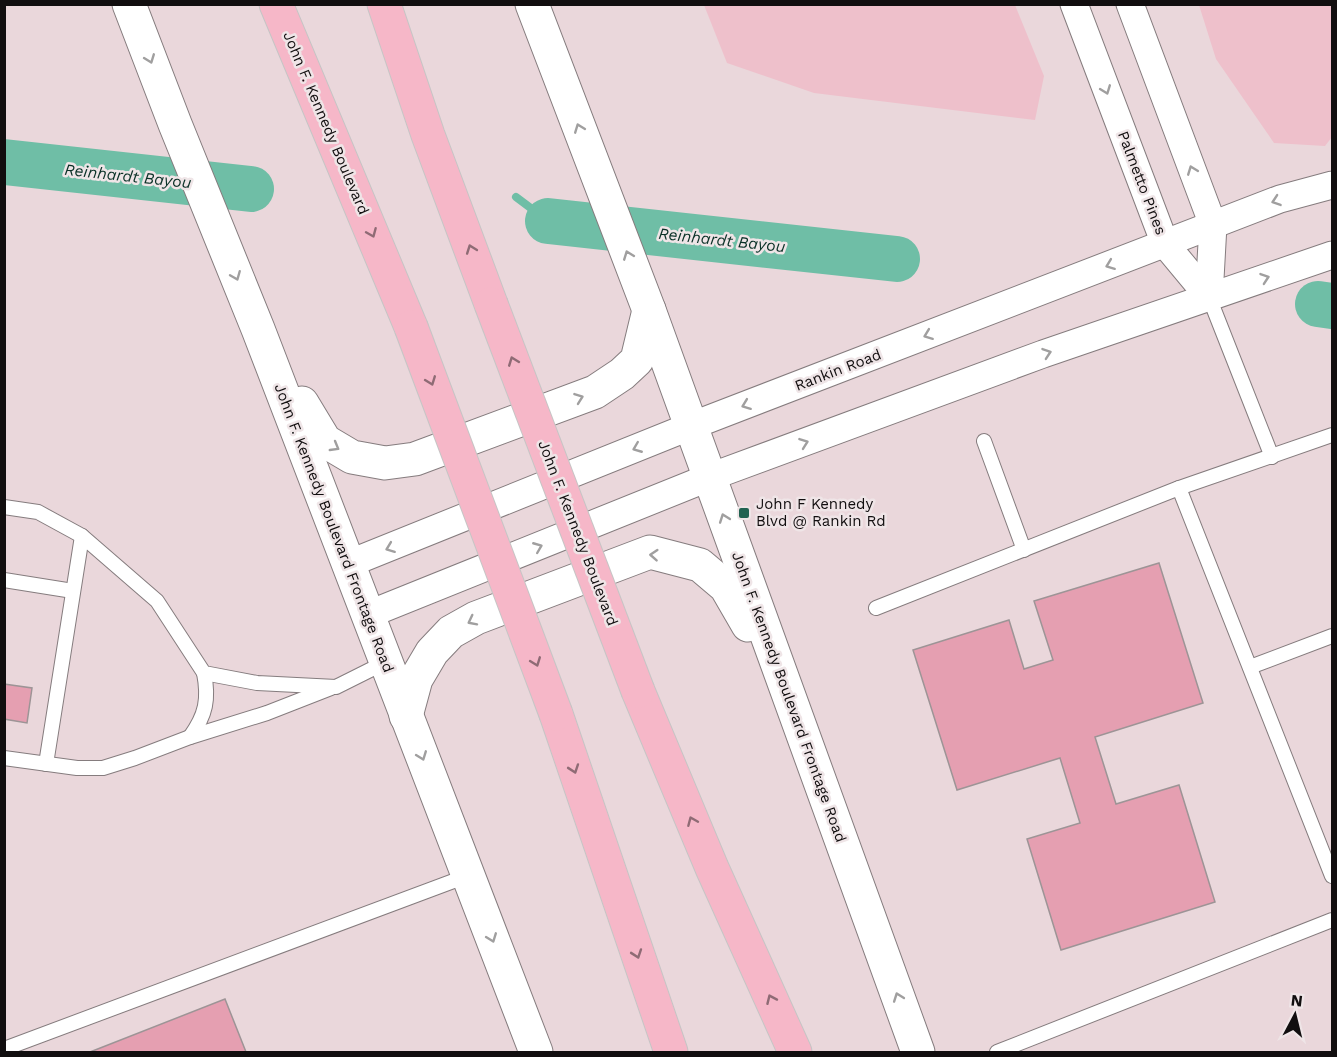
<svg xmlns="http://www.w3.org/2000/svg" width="1337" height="1057" font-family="'Work Sans',sans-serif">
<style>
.built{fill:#ead7db}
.green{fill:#eec0cb}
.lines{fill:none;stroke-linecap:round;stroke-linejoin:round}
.stream{stroke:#6fbea6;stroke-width:8}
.river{stroke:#6fbea6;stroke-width:46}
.building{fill:#e59fb1;stroke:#9d9496;stroke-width:1.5}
.service-casing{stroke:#857c7e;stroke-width:16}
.minor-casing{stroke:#857c7e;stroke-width:29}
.tertiary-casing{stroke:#857c7e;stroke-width:35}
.trunk-casing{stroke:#c6c5c5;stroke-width:35}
.service{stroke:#fff;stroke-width:14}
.minor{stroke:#fff;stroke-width:27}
.tertiary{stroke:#fff;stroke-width:33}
.trunk{stroke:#f6b7c8;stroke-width:33}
.trunk-bridge-casing{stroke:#c6c5c5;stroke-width:35;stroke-linecap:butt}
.trunk-bridge{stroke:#f6b7c8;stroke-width:33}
.oneway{stroke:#a09f9f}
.oneway2{stroke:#8f6b75}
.poi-dot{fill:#216251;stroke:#efe5e7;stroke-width:2}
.labels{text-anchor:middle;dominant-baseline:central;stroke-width:5;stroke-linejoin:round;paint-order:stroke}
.street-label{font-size:15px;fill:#110e0f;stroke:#efe5e7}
.poi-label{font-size:15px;fill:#110e0f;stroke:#efe5e7;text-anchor:start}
.water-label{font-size:16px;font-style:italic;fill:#0a3127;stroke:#efe5e7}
</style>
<rect width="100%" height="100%" fill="#efe5e7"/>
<rect class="built" x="5" y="5" width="1327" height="1047"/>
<g class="green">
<path d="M704,5h311l29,71 -9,44 -221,-27 -87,-30z"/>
<path d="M1199,5h133v132l-7,9 -51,-3 -58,-84z"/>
</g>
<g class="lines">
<path class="stream" d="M516,197l32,24"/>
<g class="river">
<path d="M4,162l247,27"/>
<path d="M548,221l349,38"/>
<path d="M1318,304l14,2"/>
</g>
</g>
<g class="building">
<path d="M1159,563l44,140 -108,34 21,67 63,-19 36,117 -154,48 -34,-111 53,-16 -20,-65 -103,32 -44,-140 96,-30 15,49 29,-9 -19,-59z"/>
<path d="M4,684l28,4 -5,35 -23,-4z"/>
<path d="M225,999l21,53h-156z"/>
</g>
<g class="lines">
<defs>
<g id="service">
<path d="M1209,297l63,160"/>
<path d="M984,441l40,109"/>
<path d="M1179,488l153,-53"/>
<path d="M4,507l34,5 44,24 75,65 47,72 53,10 79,4 50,-25"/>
<path d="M4,580l69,11"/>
<path d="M876,608l303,-120 153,388"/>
<path d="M1250,667l82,-31"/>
<path d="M190,737c16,-22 19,-38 14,-64"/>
<path d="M4,758l73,10h26l32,-10 55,-21 77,-24 64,-25"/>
<path d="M46,764l36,-228"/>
<path d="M4,1049l463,-173"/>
<path d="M997,1052l335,-132"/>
</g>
<g id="minor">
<path d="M1074,4l91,240 44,53"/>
<path d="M1130,4l83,221 -4,72"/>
<path d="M348,564l343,-138 589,-227 52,-14"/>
<path d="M367,615l343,-138 333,-123 289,-99"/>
</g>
<g id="tertiary">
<path d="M129,4l46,120 83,205 278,723"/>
<path d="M532,4l117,306 269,742"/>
<path d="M302,403l23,38 27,16 33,6 30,-4 180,-67 27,-18 15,-14 12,-50"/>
<path d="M406,716l10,-37 16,-27 19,-20 25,-14 174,-66 50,13 26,22 22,38"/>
</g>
<g id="trunk">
<path d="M276,4l135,323"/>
<path d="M384,4l44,131 63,169"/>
<path d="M638,691l74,177 83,184"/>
<path d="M556,714l115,338"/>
</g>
</defs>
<use href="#service" class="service-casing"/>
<use href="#minor" class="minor-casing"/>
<use href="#tertiary" class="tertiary-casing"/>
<use href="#trunk" class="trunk-casing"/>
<use href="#service" class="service"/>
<use href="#minor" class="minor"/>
<use href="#tertiary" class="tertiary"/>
<use href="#trunk" class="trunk"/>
<defs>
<g id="trunk-bridge">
<path d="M491,304l147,387"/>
<path d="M411,327l145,387"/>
</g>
</defs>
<use href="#trunk-bridge" class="trunk-bridge-casing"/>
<use href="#trunk-bridge" class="trunk-bridge"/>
</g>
<defs><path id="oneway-chevron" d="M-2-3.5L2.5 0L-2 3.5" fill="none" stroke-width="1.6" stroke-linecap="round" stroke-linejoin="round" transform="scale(1.5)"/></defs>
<g class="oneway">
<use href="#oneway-chevron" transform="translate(150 59) rotate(69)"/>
<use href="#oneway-chevron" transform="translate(1106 90) rotate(69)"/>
<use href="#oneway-chevron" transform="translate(579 128) rotate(-111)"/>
<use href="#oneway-chevron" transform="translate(1192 170) rotate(-111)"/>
<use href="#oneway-chevron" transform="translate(1276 201) rotate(161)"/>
<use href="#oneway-chevron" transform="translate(628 255) rotate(-111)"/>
<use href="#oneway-chevron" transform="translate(1110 265) rotate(159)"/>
<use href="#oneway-chevron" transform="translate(236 276) rotate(68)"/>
<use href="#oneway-chevron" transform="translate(1265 278) rotate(-19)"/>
<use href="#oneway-chevron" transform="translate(928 335) rotate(159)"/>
<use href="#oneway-chevron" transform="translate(1047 353) rotate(-19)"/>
<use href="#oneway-chevron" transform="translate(579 398) rotate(-20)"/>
<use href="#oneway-chevron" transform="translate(746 405) rotate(159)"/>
<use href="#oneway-chevron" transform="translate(804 443) rotate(-20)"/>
<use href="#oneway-chevron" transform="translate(335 447) rotate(30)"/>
<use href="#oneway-chevron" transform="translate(637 448) rotate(158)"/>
<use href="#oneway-chevron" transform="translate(724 518) rotate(-110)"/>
<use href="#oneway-chevron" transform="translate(538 547) rotate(-22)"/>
<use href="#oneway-chevron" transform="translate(390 548) rotate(159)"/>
<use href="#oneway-chevron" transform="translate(654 555) rotate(-176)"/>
<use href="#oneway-chevron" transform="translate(472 621) rotate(153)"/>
<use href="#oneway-chevron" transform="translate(422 756) rotate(69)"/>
<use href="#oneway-chevron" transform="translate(492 938) rotate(69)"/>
<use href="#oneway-chevron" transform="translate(898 997) rotate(-110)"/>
</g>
<g class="oneway2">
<use href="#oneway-chevron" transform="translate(372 233) rotate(67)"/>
<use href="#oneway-chevron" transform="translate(471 249) rotate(-110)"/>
<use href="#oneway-chevron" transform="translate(513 361) rotate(-111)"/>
<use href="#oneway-chevron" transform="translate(431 381) rotate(69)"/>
<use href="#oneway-chevron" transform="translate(536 662) rotate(69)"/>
<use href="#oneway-chevron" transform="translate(574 769) rotate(71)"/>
<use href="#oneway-chevron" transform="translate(692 821) rotate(-113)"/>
<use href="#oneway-chevron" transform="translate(637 954) rotate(71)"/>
<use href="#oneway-chevron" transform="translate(771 999) rotate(-114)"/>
</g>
<rect class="poi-dot" x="738" y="507" width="12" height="12" rx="3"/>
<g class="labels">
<g class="street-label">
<text transform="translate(326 123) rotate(67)">John F. Kennedy Boulevard</text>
<text transform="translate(1142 183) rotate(69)">Palmetto Pines</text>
<text transform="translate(838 370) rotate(-21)">Rankin Road</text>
<text transform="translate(334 528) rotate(69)">John F. Kennedy Boulevard Frontage Road</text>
<text transform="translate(578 533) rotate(69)">John F. Kennedy Boulevard</text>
<text transform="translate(789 697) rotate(70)">John F. Kennedy Boulevard Frontage Road</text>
</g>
<g class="poi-label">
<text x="756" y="504">John F Kennedy<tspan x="756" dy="17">Blvd @ Rankin Rd</tspan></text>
</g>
<g class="water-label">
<text transform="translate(128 176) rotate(6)">Reinhardt Bayou</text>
<text transform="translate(722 240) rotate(6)">Reinhardt Bayou</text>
</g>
</g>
<rect width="1337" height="1057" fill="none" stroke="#110e0f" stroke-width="12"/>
<g transform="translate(1295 1015) rotate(7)" stroke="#efe5e7" stroke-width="4.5" paint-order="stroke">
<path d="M0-4.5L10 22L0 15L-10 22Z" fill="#110e0f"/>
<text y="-9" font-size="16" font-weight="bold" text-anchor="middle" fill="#110e0f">N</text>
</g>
</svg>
